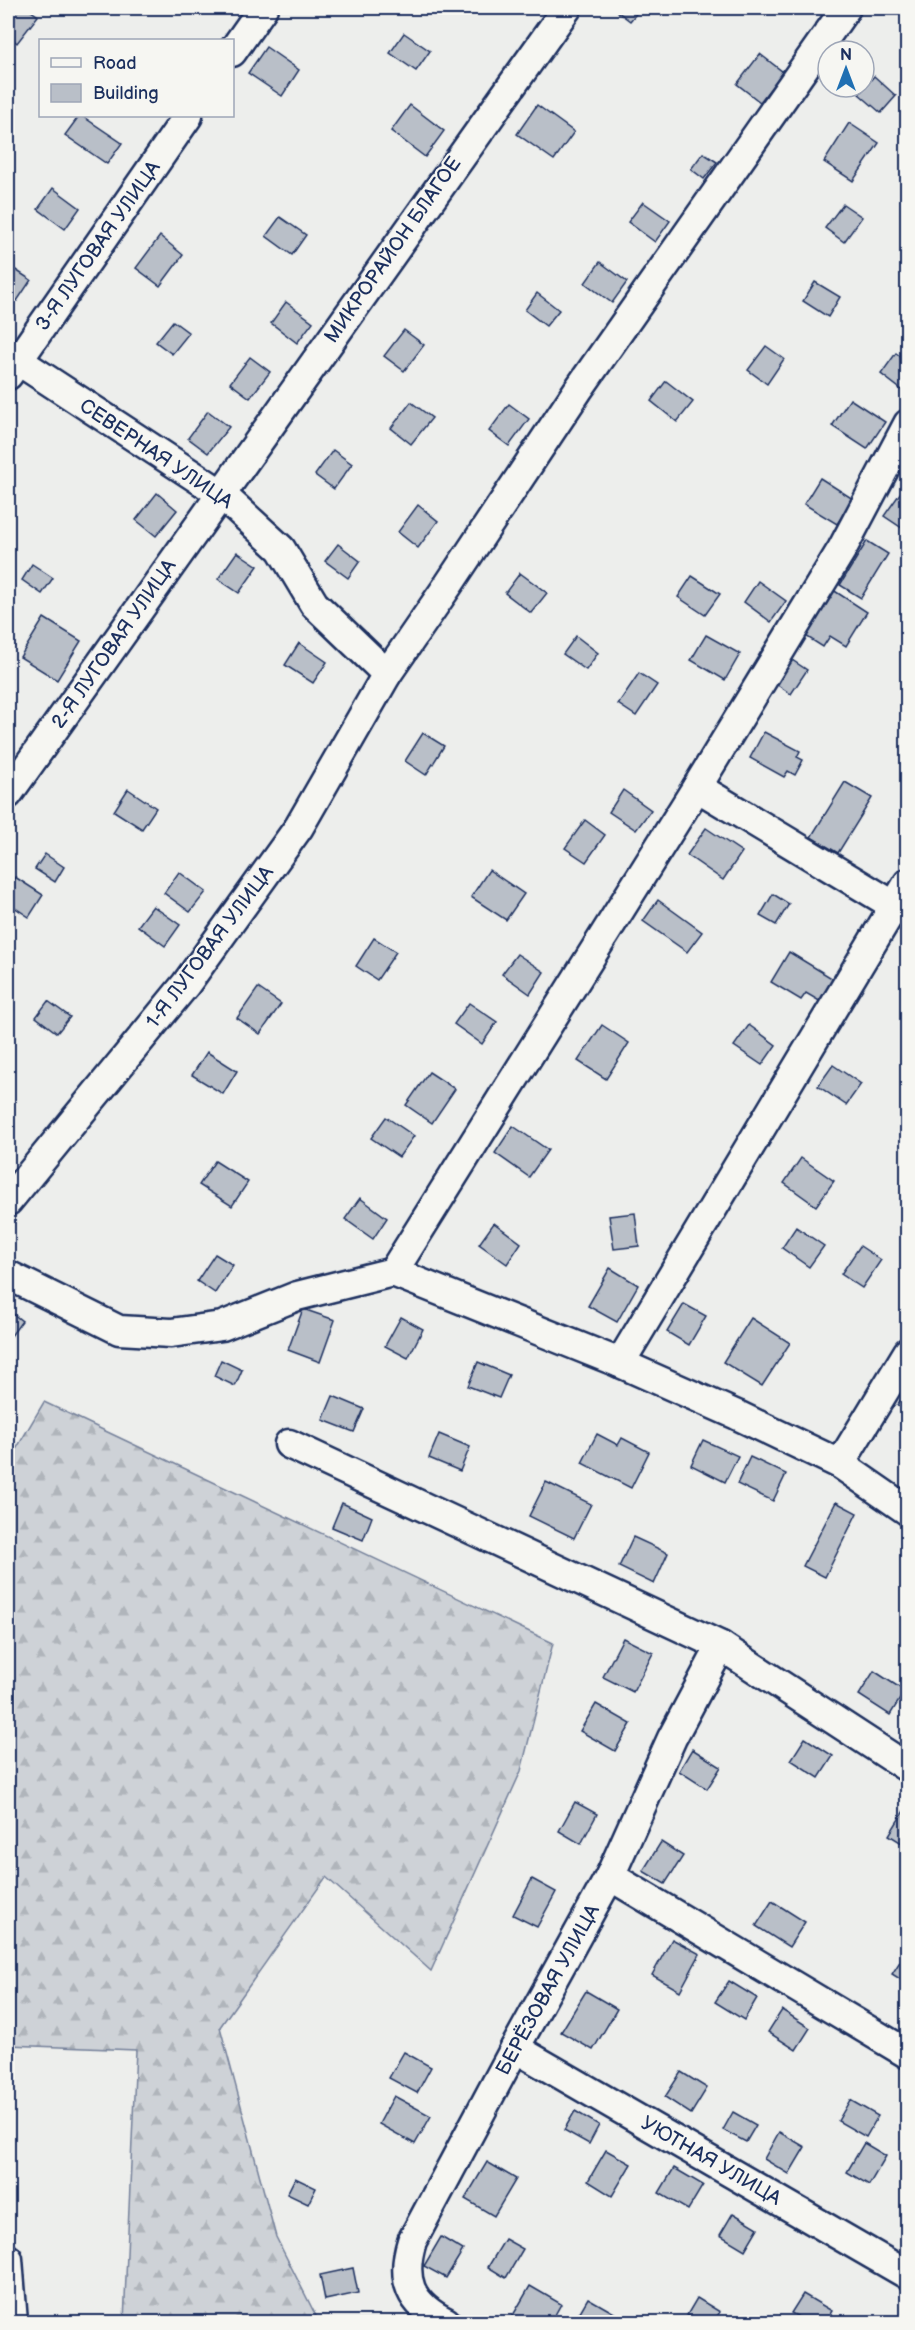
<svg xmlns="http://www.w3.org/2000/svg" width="915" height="2330" font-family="'Balsamiq Sans',sans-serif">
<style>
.forest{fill:url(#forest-firs);stroke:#74809a;stroke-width:1.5}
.building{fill:#b9bfc8;stroke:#1b2f5e;stroke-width:1.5}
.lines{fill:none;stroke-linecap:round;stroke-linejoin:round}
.minor-casing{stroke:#1b2f5e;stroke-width:33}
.minor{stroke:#f6f6f2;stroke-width:28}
.labels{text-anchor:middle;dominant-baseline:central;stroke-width:4.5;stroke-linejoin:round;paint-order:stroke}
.street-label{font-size:20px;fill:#1b2f5e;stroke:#f6f6f2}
</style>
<defs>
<pattern id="forest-firs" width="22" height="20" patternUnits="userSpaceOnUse" patternTransform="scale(1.5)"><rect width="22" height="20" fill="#ced2d7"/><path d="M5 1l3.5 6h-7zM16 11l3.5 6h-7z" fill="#b0b5bb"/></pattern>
</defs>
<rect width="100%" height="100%" fill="#edeeec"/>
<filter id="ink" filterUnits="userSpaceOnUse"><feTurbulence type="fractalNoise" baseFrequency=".0167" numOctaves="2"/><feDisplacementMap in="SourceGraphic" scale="12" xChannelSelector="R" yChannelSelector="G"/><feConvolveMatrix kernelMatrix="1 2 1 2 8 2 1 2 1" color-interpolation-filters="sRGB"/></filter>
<g filter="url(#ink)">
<path class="forest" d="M44,1402l509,241 -32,128 -90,200 -105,-94 -106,150 56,210 43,85h-195l12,-272 -128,-5v-582z"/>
<g class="building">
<path d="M13,8h14l11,8 -21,27 -9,-8v-21z"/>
<path d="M613,8h28l-11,13z"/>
<path d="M404,33l26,18 -14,20 -26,-18z"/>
<path d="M266,47l33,23 -17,26 -34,-23z"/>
<path d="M760,54l23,18 -23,30 -23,-18z"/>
<path d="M874,76l22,20 -15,17 -22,-19z"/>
<path d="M410,105l34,26 -19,26 -34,-26z"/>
<path d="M537,105l37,27 -20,28 -37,-26z"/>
<path d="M79,116h3l40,27 -15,21 -42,-29z"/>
<path d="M849,123l30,20 -26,38 -29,-19z"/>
<path d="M703,153l14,9 -13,17 -13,-10z"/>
<path d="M53,188l27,20 -15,21 -27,-20z"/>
<path d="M643,202l27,19 -15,21 -27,-20z"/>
<path d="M843,204l19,13 -18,25 -19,-14z"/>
<path d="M280,217l26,18 -14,20 -26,-19z"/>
<path d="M160,236l23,19 -23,31 -24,-18z"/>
<path d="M600,262l27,20 -15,21 -27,-20z"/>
<path d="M8,265l23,15 -14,21 -9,-6z"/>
<path d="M815,282l25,15 -12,20 -25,-16z"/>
<path d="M537,293l22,17 -13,16 -21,-16z"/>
<path d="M286,302l27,20 -16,21 -26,-20z"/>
<path d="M173,321l16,12 -17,21 -16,-12z"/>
<path d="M404,330l20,15 -20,26 -20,-15z"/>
<path d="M766,346l18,13 -17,25 -19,-14z"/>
<path d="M896,353l12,9 -1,32 -26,-20z"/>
<path d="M250,357l20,15 -20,26 -20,-15z"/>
<path d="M666,381l27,21 -16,20 -26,-21z"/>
<path d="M850,399l35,23 -18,27 -35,-23z"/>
<path d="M411,402l21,16 -21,26 -20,-16z"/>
<path d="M509,404l20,15 -20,27 -20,-15z"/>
<path d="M208,411l21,16 -21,26 -20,-15z"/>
<path d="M333,450l19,14 -18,25 -19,-14z"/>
<path d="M820,478l33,21 -16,25 -33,-20z"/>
<path d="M908,482v50l-24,-16z"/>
<path d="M157,493l20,17 -21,26 -20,-16z"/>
<path d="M418,505l20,16 -20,27 -20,-16z"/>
<path d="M867,541l21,13 -27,44 -21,-13z"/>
<path d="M338,544l22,17 -12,17 -23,-17z"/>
<path d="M237,552l21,14 -19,27 -21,-14z"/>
<path d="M32,564l21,14 -11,16 -20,-14z"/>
<path d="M520,573l27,20 -16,20 -26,-20z"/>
<path d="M692,576l28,18 -15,21 -27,-18z"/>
<path d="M758,581l28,20 -15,21 -27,-20z"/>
<path d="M830,588l37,24 -21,34 -16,-10 -7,11 -22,-14z"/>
<path d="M44,618l37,23 -24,39 -37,-23z"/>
<path d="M706,635l34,19 -15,26 -34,-20z"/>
<path d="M576,636l22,17 -12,17 -23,-16z"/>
<path d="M299,643l28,19 -14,21 -28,-18z"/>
<path d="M789,658l18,12 -16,24 -18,-12z"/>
<path d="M639,673l18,12 -21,31 -18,-12z"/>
<path d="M764,732l36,19 -3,6 6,3 -8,15 -7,-4 -4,6 -34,-19z"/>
<path d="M423,733l21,13 -18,29 -21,-14z"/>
<path d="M845,782l27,16 -34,55 -27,-16z"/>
<path d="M128,789l28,19 -14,21 -28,-18z"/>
<path d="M623,790l28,20 -15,20 -27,-18z"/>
<path d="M585,820l20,15 -19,27 -21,-14z"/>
<path d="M706,828l36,24 -19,28 -36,-25z"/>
<path d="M45,854l19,13 -9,15 -20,-13z"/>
<path d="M489,870l35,24 -18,26 -35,-23z"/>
<path d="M179,872l27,20 -16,20 -26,-19z"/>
<path d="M15,877l28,18 -14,22 -21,-14v-15z"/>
<path d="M773,894l16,10 -13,21 -16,-9z"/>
<path d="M658,900l44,32 -15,20 -44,-31z"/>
<path d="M153,906l27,19 -15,21 -27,-20z"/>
<path d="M374,938l22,14 -19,28 -21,-14z"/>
<path d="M789,952l46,28 -14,22 -15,-9 -5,7 -30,-18z"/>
<path d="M517,954l27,18 -14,22 -28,-20z"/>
<path d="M258,988l23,16 -21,30 -23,-16z"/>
<path d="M48,1001l22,16 -13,16 -21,-16z"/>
<path d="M469,1003l28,19 -15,22 -28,-20z"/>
<path d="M602,1025l27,18 -23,36 -28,-18z"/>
<path d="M749,1025l27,20 -14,20 -28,-19z"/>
<path d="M207,1052l30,19 -14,23 -31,-19z"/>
<path d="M833,1065l28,19 -15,21 -28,-19z"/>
<path d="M429,1072l26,17 -23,34 -26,-18z"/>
<path d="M386,1117l28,19 -15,21 -28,-19z"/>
<path d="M513,1126l35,24 -19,27 -34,-24z"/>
<path d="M801,1158l33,23 -18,25 -32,-23z"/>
<path d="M215,1161l33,21 -16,24 -33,-21z"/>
<path d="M360,1198l27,20 -14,21 -28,-20z"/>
<path d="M635,1213l4,33 -25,3 -5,-33z"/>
<path d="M494,1223l27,20 -14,21 -28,-20z"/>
<path d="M796,1227l28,19 -15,21 -27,-19z"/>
<path d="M860,1246l21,14 -19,28 -21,-14z"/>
<path d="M215,1254l18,11 -18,28 -18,-12z"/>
<path d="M610,1268l28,17 -21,37 -29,-16z"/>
<path d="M684,1304l22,12 -17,29 -22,-13z"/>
<path d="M303,1309l32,11 -15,42 -32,-12z"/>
<path d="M8,1310l14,11 -14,19z"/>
<path d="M401,1317l22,12 -15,29 -23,-12z"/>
<path d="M751,1318l39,25 -28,43 -39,-24z"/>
<path d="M221,1360l21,10 -7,16 -21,-10z"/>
<path d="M478,1362l31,13 -10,23 -31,-12z"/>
<path d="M908,1390v22l-11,-7z"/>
<path d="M333,1396l31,13 -10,23 -31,-12z"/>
<path d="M439,1434l31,13 -10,24 -31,-13z"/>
<path d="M597,1434l21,11 4,-7 27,14 -18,36 -49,-25z"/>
<path d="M703,1440l35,16 -13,26 -34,-17z"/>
<path d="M750,1457l36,17 -13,27 -36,-17z"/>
<path d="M546,1482l45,22 -17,34 -45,-22z"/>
<path d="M836,1502l21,11 -32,64 -22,-11z"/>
<path d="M342,1503l30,14 -9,23 -31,-13z"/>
<path d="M633,1537l35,16 -14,31 -35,-17z"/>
<path d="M623,1638l30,15 -20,39 -30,-15z"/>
<path d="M874,1671l31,20 -15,24 -31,-20z"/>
<path d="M596,1704l35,20 -16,27 -35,-20z"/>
<path d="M805,1738l28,18 -14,22 -28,-18z"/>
<path d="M692,1749l29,18 -14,22 -28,-18z"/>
<path d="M575,1802l22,12 -16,30 -22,-13z"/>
<path d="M907,1806h1v41l-19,-12z"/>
<path d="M661,1842l22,14 -18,28 -22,-13z"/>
<path d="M532,1879l24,13 -19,35 -24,-12z"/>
<path d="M772,1901l33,21 -16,25 -33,-21z"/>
<path d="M672,1939l28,15 -20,37 -28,-16z"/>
<path d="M908,1949v35l-16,-10z"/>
<path d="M729,1981l28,17 -13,22 -29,-18z"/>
<path d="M586,1991l31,18 -24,41 -32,-18z"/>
<path d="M782,2010l28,18 -14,22 -28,-18z"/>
<path d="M404,2052l27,15 -14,26 -28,-15z"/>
<path d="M681,2072l26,16 -16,26 -26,-17z"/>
<path d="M394,2096l37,20 -16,28 -36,-20z"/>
<path d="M850,2100l28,16 -12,21 -28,-16z"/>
<path d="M575,2111l24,14 -10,19 -25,-14z"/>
<path d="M733,2112l23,13 -10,17 -23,-12z"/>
<path d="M779,2132l26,15 -16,27 -25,-15z"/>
<path d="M864,2143l22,13 -17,29 -22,-13z"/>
<path d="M606,2150l25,14 -19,32 -24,-15z"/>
<path d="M487,2162l29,17 -22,37 -29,-17z"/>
<path d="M674,2168l29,17 -15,25 -29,-17z"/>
<path d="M295,2178l21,10 -8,16 -21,-10z"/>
<path d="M733,2213l25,15 -13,22 -25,-15z"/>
<path d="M441,2237l22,13 -17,28 -22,-12z"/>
<path d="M505,2239l18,10 -17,29 -18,-11z"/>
<path d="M353,2268l5,25 -33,7 -5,-25z"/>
<path d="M530,2286l31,18 -10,18h-30l-9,-5z"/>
<path d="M803,2294l29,17 -7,11h-17l-17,-9z"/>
<path d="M588,2298l42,24h-56z"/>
<path d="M697,2298l23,14 -7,10h-14l-12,-7z"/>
</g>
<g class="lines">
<defs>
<g id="minor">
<path d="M232,52l31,-44"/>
<path d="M8,354l212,139 61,56 33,55 73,70"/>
<path d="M8,375l180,-259"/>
<path d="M697,787l211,127"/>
<path d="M8,794l559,-786"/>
<path d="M8,1201l178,-217 113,-157 88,-153 62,-90 129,-194 268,-382"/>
<path d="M393,1272l304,-485 145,-238 66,-125"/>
<path d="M8,1275l111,55 52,3 51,-7 75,-30 96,-24 227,91 117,52 103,49 68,47"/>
<path d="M620,1363l288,-480"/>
<path d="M289,1444l432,202 187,122"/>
<path d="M840,1464l68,-112"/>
<path d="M610,1876l298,178"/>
<path d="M515,2048l393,227"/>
<path d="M8,2259l5,63"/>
<path d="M446,2322c-36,-18 -46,-42 -34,-81l103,-193 95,-172 62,-138 49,-92"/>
</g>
</defs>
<use href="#minor" class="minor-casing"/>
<use href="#minor" class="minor"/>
</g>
</g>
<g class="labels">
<g class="street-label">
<text transform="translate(98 246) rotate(-55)">3-Я ЛУГОВАЯ УЛИЦА</text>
<text transform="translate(393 250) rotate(-55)">МИКРОРАЙОН БЛАГОЕ</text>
<text transform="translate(156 454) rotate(34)">СЕВЕРНАЯ УЛИЦА</text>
<text transform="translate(114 644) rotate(-55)">2-Я ЛУГОВАЯ УЛИЦА</text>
<text transform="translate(210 947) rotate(-53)">1-Я ЛУГОВАЯ УЛИЦА</text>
<text transform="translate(548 1990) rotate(-61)">БЕРЁЗОВАЯ УЛИЦА</text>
<text transform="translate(711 2161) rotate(30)">УЮТНАЯ УЛИЦА</text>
</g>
</g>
<rect width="915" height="2330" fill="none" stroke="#f6f6f2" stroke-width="30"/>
<rect x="15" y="15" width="885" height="2300" fill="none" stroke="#1b2f5e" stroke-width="2" filter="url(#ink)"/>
<rect x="39" y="39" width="195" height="78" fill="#f6f6f2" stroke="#9ea6b7" stroke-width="1.5"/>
<rect x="51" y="58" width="30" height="9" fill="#f6f6f2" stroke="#9ea6b7" stroke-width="1.5"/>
<text x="93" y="69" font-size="18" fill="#1b2f5e">Road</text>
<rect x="51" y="84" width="30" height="18" fill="#b9bfc8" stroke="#9ea6b7" stroke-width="1.5"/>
<text x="93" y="99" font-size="18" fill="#1b2f5e">Building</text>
<g transform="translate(846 69)"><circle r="28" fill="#f6f6f2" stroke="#9ea6b7" stroke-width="1.5"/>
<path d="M0-4.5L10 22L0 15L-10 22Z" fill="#1f6fb2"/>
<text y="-9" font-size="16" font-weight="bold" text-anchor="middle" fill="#1b2f5e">N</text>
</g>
</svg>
